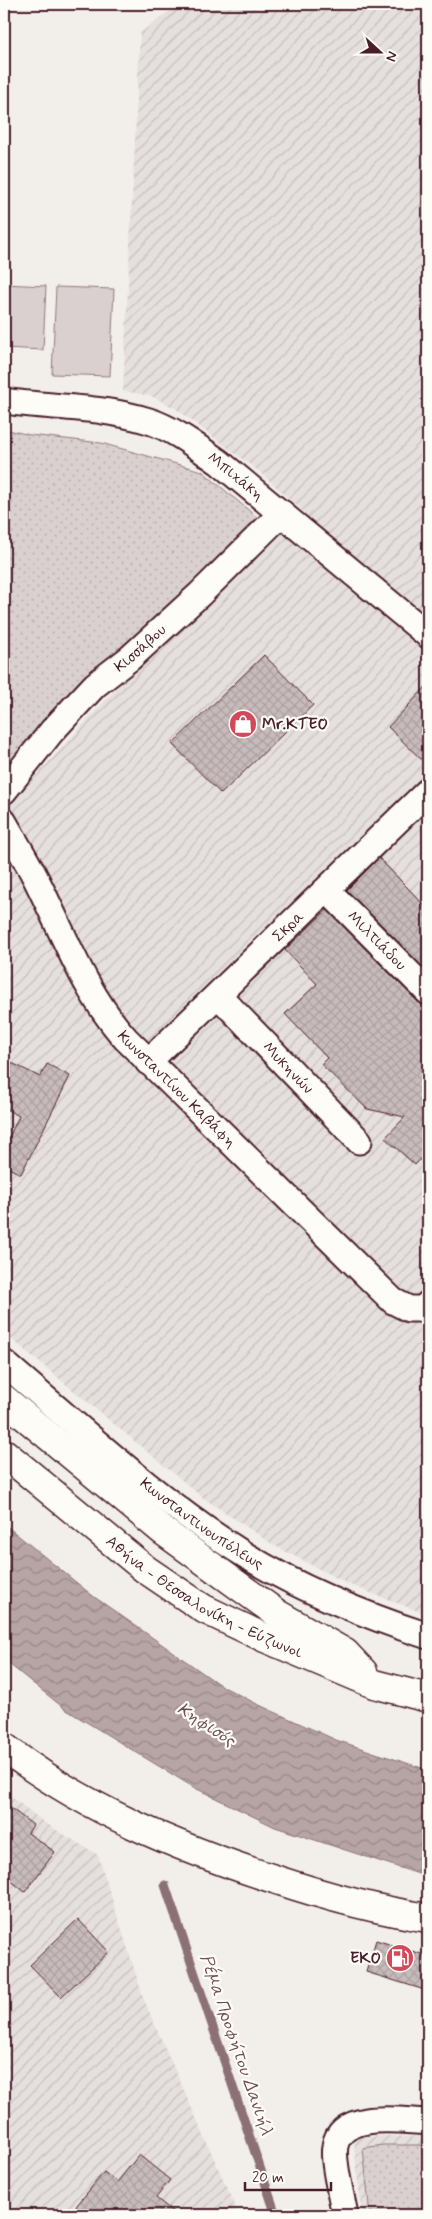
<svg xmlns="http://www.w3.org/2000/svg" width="432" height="2219" font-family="Mynerve,sans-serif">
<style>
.industrial{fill:url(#industrial-furrows)}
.grass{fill:url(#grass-dots);stroke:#92787d}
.pitch{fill:#d9d0cf;stroke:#92787d}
.water{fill:url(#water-waves);stroke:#8b6f75}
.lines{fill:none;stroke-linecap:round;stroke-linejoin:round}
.stream{stroke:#8b6f75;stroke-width:9}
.building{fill:url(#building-cross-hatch);stroke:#4a1f2b}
.minor-casing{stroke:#4a1f2b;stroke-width:29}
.motorway-casing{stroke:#4a1f2b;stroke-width:31}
.minor{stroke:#fdfcf7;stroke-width:25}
.motorway{stroke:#fdfcf7;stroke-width:28}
.labels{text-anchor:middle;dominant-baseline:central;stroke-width:4.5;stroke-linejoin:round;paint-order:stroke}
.street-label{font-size:16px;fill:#4a1f2b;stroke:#fdfcf7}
.poi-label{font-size:16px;font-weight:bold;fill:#4a1f2b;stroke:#fdfcf7;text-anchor:start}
.water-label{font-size:18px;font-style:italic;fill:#704e56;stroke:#fdfcf7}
</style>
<defs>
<pattern id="industrial-furrows" width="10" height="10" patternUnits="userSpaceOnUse" patternTransform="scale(1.25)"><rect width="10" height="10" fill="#e5dfdd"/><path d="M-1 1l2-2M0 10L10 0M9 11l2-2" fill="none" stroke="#c6bfbe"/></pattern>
<pattern id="grass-dots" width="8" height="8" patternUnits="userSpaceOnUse" patternTransform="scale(1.25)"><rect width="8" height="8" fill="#d9d0cf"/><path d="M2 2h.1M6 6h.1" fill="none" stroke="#bcb2b2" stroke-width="1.8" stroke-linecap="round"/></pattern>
<pattern id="water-waves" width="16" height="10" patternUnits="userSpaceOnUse" patternTransform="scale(1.25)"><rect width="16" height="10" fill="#b7a5a6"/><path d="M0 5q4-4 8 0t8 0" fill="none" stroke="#978687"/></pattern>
<pattern id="building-cross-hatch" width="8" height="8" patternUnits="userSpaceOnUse" patternTransform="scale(1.25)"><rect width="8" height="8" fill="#c8bbbb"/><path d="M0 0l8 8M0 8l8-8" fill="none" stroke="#ada0a1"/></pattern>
</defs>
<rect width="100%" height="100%" fill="#f2efeb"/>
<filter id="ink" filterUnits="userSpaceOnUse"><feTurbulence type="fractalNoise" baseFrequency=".02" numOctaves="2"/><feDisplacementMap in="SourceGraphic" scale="10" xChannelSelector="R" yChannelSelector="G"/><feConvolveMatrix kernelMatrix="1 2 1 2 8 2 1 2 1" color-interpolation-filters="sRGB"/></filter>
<g filter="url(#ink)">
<g class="industrial">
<path d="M179,4h249v1611l-80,-31 -73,-38 -73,-49 -198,-164v-522l119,-130 182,-168 -44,-40 -86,-65 -24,-12 -28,-5 17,-358z"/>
<path d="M4,1791l41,32 53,32 46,145 95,215h-235z"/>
<path d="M383,2136l45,1v78h-66l-8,-68 2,-7 5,-3z"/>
</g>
<g class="grass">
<path d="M4,429l26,6 71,8 101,28 57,48 -245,244 -10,2z"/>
<path d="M383,2145h45v70h-58l-7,-67z"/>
</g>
<g class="pitch">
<path d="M4,284l42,2 -3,64 -39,-2z"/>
<path d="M56,287l58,2 -4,87 -58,-2z"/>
</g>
<path class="water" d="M4,1524l89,72 127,89 37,19 79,36 92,30v107l-153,-50 -82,-40 -128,-78 -61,-49z"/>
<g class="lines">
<path class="stream" d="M165,1885l111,330"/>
</g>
<g class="building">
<path d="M264,655l49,50 -92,89 -49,-50z"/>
<path d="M428,685v81l-40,-39z"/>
<path d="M379,858l49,51v63l-81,-82z"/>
<path d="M327,910l91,92 10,4v145l-13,14 -30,-27 20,-21 -38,-8 -46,-45 6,-6 -42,-44 32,-30 -32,-34z"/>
<path d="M4,1059l36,18 7,-13 23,12 -49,98 -17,-8v-18l15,-32 -15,-8z"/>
<path d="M4,1803l29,22 -5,8 27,19 -30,40 -21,-17z"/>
<path d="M78,1919l31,33 -48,45 -31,-32z"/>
<path d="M376,1940l52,16v35l-62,-19z"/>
<path d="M139,2155l31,25 -14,18 21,17h-108l35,-43 13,10z"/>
</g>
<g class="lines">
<defs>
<g id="minor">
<path id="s1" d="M4,401c48,7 98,5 145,20 25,8 48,26 70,41l209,173"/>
<path id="s2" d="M4,791l48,-60 43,-46 35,-27 70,-64 82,-81"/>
<path id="s3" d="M4,822c11,20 24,40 34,61 26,52 48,112 88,156l267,262 16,8h14l5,-5"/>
<path id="s4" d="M327,890l101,102"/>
<path id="s5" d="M218,995l141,146"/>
<path id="s6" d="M148,1062l280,-271"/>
<path id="s7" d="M4,1363c78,66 154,138 241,192 57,35 119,60 183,81"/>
<path d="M345,2215c-3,-17 -13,-54 -10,-69 6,-36 68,-25 93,-24"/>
</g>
<g id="motorway">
<path d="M4,1399l159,132 116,84 66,38 18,19"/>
<path id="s8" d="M4,1453l141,116 59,40 61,29 109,46 54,14"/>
<path d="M4,1747c80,62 175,101 270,132 51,17 102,31 154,39"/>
</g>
</defs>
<use href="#minor" class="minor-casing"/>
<use href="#motorway" class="motorway-casing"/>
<use href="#minor" class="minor"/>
<use href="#motorway" class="motorway"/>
</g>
</g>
<defs>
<symbol id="shop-disc" viewBox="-11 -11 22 22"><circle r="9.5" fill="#d1495b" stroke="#fdfcf7"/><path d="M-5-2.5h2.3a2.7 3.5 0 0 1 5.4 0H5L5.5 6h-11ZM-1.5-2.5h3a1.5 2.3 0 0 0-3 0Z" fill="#fff"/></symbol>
<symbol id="fuel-disc" viewBox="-11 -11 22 22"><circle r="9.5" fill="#d1495b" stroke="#fdfcf7"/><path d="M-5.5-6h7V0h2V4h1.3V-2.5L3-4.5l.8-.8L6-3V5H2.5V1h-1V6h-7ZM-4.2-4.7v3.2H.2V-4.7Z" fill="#fff"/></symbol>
</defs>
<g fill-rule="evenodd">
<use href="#shop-disc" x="227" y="708" width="32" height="32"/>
<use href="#fuel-disc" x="384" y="1942" width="32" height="32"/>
</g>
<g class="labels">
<g class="street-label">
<text stroke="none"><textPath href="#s1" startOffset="250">Μπιχάκη</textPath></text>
<text stroke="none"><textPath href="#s2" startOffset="198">Κισσάβου</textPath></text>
<text stroke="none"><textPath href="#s6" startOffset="195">Σκρα</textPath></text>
<text stroke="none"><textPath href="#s4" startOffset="71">Μιλτιάδου</textPath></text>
<text stroke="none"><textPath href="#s5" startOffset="101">Μυκηνών</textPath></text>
<text stroke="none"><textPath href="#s3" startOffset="321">Κωνσταντίνου Καβάφη</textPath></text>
<text stroke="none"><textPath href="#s7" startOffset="255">Κωνσταντινουπόλεως</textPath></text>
<text stroke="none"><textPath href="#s8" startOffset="248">Αθήνα - Θεσσαλονίκη - Εύζωνοι</textPath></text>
</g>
<g class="poi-label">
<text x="262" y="724">Mr.KTEO</text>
<text x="381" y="1958" text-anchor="end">EKO</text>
</g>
<g class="water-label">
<text transform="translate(206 1725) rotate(33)">Κηφισός</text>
<text transform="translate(236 2045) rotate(71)">Ρέμα Προφήτου Δανιήλ</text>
</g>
</g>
<rect width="432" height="2219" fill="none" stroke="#fdfcf7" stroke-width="20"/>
<rect x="10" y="10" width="412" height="2199" fill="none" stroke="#4a1f2b" stroke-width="2" filter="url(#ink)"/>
<g transform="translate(380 52) rotate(111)" stroke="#fdfcf7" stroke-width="4" paint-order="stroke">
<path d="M0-4L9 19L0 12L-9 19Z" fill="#4a1f2b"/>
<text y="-8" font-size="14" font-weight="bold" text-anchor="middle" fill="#4a1f2b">N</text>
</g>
<path d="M245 2182v8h86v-8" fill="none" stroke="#4a1f2b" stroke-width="2.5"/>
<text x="252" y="2182" font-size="15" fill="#4a1f2b" stroke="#fdfcf7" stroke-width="4" paint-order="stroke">20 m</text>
</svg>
